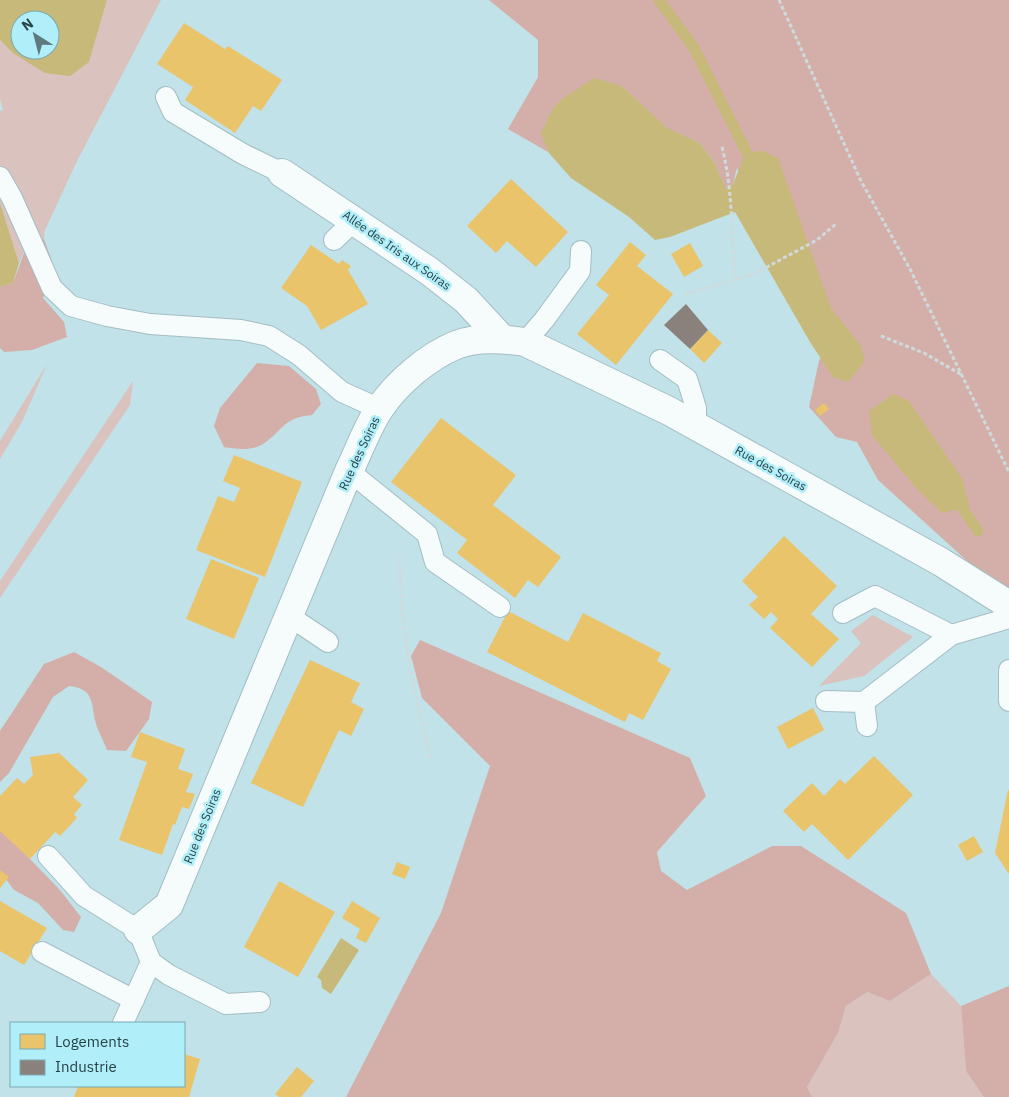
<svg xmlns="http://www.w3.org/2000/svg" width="1009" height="1097" font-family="'IBM Plex Sans',sans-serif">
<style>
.green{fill:#dac2be}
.forest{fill:#d4afa9}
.water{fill:#c7b97a;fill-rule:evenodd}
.homes{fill:#e9c46a}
.industry{fill:#8a817c}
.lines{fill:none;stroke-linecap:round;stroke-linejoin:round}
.stream{stroke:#c7b97a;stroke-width:11}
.lane-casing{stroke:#a3bec3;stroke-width:22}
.street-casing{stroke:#a3bec3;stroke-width:30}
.path{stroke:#cfdadd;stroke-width:3;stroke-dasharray:4 2.5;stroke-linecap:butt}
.lane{stroke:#f6fbfc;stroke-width:20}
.street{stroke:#f6fbfc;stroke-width:28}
.labels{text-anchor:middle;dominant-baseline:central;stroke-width:5;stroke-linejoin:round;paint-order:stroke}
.street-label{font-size:12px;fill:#284246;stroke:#b0eef9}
</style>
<rect width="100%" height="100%" fill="#c1e2e8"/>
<g class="green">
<path d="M107,0h54l-84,161 -32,69 -1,9 -17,6 -8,18 -19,-60v-92l3,-1 -3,-11v-59l13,13 76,9z"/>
<path d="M47,364l-25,58 -22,37v-18z"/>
<path d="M133,381l-3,24 -130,193v-17z"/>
<path d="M873,615l40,22 -49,39 -45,10 42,-43 -10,-12z"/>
<path d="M931,974l30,32 5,65 18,26h-172l-5,-10 31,-54 8,-27 21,-14 23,9z"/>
</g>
<g class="forest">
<path d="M489,0h520v599l-131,-119 -21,-38 -21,-5 -27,-30 10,-46 8,-19 -90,-174 -4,16 -7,6 -12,-28 -14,-19 -33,-14 -45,-43 -80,47 6,19 -40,-23 30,-52v-37z"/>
<path d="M44,239l11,31 -12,28 21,24 3,15 -35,13 -28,2 -4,-4v-61l13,-4 14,-38z"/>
<path d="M257,363l32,3 27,23 5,15 -9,11c-30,3 -28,15 -49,29 -11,7 -27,5 -39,3l-10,-21 6,-18z"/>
<path d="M420,640l270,118 16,38 -49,56 4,19 26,19 85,-44h29l105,67 25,61 -41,27 -23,-9 -21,14 -8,27 -31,54 5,10h-466l95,-184 49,-147 -68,-68 -11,-42z"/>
<path d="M74,652l27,15 51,35 -3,17 -23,32 -19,-1c-3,-8 -7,-15 -10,-23 -7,-21 0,-38 -28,-41l-16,11 -44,76 -9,9v-51l44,-67z"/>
<path d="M0,828l59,61 22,28 -7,15 -11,-2 -25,-27 -24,-13 -14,-19z"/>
<path d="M1009,986v111h-25l-18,-26 -5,-65z"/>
</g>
<g class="water">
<path d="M0,0h107l-18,62 -19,14 -25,-3 -32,-20 -13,-13zM20,20h30v30h-30z"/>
<path d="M594,78l28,8 45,42 33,15 14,19 12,27 7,-5 13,-32 17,-1 15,7 53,150 30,38 4,15 -17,21 -15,-5 -23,-35 -75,-130 -65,25 -15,3 -26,-23 -58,-39 -23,-26 -7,-19 12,-25 9,-9z"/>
<path d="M0,203l19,60 -6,20 -13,4z"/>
<path d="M893,394l16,7 54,79 6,26 -27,7 -26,-25 -44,-53 -3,-24z"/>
<path d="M341,938l18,12 -28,44 -9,-6 -1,-8 -4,-3z"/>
</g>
<g class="homes">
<path d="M184,23l41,26 3,-3 54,34 -21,31 -8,-5 -18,27 -50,-33 8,-13 -36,-23z"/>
<path d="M511,179l57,53 -32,35 -29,-26 -11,12 -29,-27z"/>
<path d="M630,242l16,13 -9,11 36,28 -57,71 -39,-31 32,-39 -13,-10z"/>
<path d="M690,243l13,23 -19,11 -13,-23z"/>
<path d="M311,245l28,19 3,-4 9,6 -3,4 20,34 -47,26 -14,-24 -26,-18z"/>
<path d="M708,330l14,13 -18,20 -14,-14z"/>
<path d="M824,403l5,6 -9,7 -5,-6z"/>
<path d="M441,418l75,57 -23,30 68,52 -23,30 -10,-7 -13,18 -58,-45 10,-13 -76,-58z"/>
<path d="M234,455l68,27 -37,95 -69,-27 22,-54 16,6 6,-14 -17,-7z"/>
<path d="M784,536l53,50 -26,28 28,25 -27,28 -42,-39 8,-9 -7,-7 -7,7 -15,-14 9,-8 -16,-16z"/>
<path d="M211,559l48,19 -25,61 -48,-20z"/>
<path d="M508,611l60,31 15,-29 78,40 -4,8 14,8 -28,51 -14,-7 -4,9 -138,-70z"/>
<path d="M310,660l50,23 -9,19 13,7 -13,27 -12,-6 -36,77 -52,-24z"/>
<path d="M813,708l11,22 -36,19 -11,-22z"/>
<path d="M140,732l45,17 -7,20 15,5 -7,18 9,2 -6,15 -7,-2 -7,18 -2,-1 -11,31 -43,-15 28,-78 -16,-5z"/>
<path d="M59,753l29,27 -15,17 9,8 -8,9 3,4 -17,18 -5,-4 -25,27 -30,-28v-35l17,-18 7,6 9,-9 -3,-18z"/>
<path d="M874,756l39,39 -65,65 -36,-36 -8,8 -21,-21 29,-28 12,13 16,-17 5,5z"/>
<path d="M1008,790h1v84l-14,-21z"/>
<path d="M974,836l9,16 -16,9 -9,-16z"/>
<path d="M397,862l13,5 -5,12 -13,-5z"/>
<path d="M0,870l9,7 -9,11z"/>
<path d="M279,881l56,31 -37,65 -54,-30z"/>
<path d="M0,901l47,27 -23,37 -24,-14z"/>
<path d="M352,901l28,17 -14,25 -10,-5 4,-9 -18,-11z"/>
<path d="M184,1054l16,5 -11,38h-115l4,-11h106z"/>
<path d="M297,1067l17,14 -13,16h-22l-4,-3z"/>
</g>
<path class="industry" d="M686,304l22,26 -18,19 -26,-24z"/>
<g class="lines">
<g class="stream">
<path d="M659,0l35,48 59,117"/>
<path d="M957,500l21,31"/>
</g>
<defs>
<g id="lane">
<path d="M166,97l7,15 70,42 39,19"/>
<path d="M0,177l12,21 40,90 19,18 36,10 43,8 91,6 28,6 30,19 43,37 38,17"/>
<path d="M334,240l21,-20"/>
<path d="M525,342l19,-22 36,-49 1,-20"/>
<path d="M660,360l27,19 9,29v18"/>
<path d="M349,471l78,63 8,28 65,45"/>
<path d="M843,613l32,-17 76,39"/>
<path d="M287,619l14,5 27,18"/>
<path d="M1009,670v31"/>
<path d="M826,701l38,1"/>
<path d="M867,726l-3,-24 87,-67 58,-17"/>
<path d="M48,856l36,40 54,34 13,32 -28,61"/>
<path d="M42,952l92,48"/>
<path d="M151,962l18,13 57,29 34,-2"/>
</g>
<g id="street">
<path d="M282,173l147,98 37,29 36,39"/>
<path d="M138,930l31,-25 180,-434c10,-20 18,-44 31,-63 17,-25 47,-51 76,-63 19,-8 49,-6 69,-3l144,69 272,151 68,43"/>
</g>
</defs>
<use href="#lane" class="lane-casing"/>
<use href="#street" class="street-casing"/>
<g class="path">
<path d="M779,0l82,181 49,88 99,203"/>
<path d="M722,147c11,42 9,88 14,132"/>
<path d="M686,294l68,-20 63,-34 20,-17"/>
<path d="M881,336l43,17 38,22"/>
<path d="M400,555c-1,69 13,135 31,202"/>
</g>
<use href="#lane" class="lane"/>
<use href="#street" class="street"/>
</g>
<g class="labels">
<g class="street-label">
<text transform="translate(397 250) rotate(35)">Allée des Iris aux Soiras</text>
<text transform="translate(359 453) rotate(-65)">Rue des Soiras</text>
<text transform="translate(771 468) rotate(29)">Rue des Soiras</text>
<text transform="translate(202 826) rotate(-68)">Rue des Soiras</text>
</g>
</g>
<rect x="10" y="1022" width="175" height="65" fill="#b0eef9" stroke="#7aa9b1"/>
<rect x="20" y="1034" width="25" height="15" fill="#e9c46a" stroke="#7aa9b1"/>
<text x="55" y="1047" font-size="15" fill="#284246">Logements</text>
<rect x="20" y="1060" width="25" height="15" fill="#8a817c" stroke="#7aa9b1"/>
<text x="55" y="1072" font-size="15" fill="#284246">Industrie</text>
<g transform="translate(35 35) rotate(324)"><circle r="24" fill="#b0eef9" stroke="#7aa9b1"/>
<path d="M0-4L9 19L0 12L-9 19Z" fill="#5e7a7f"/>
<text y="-8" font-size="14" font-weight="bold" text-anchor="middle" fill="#284246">N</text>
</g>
</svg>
